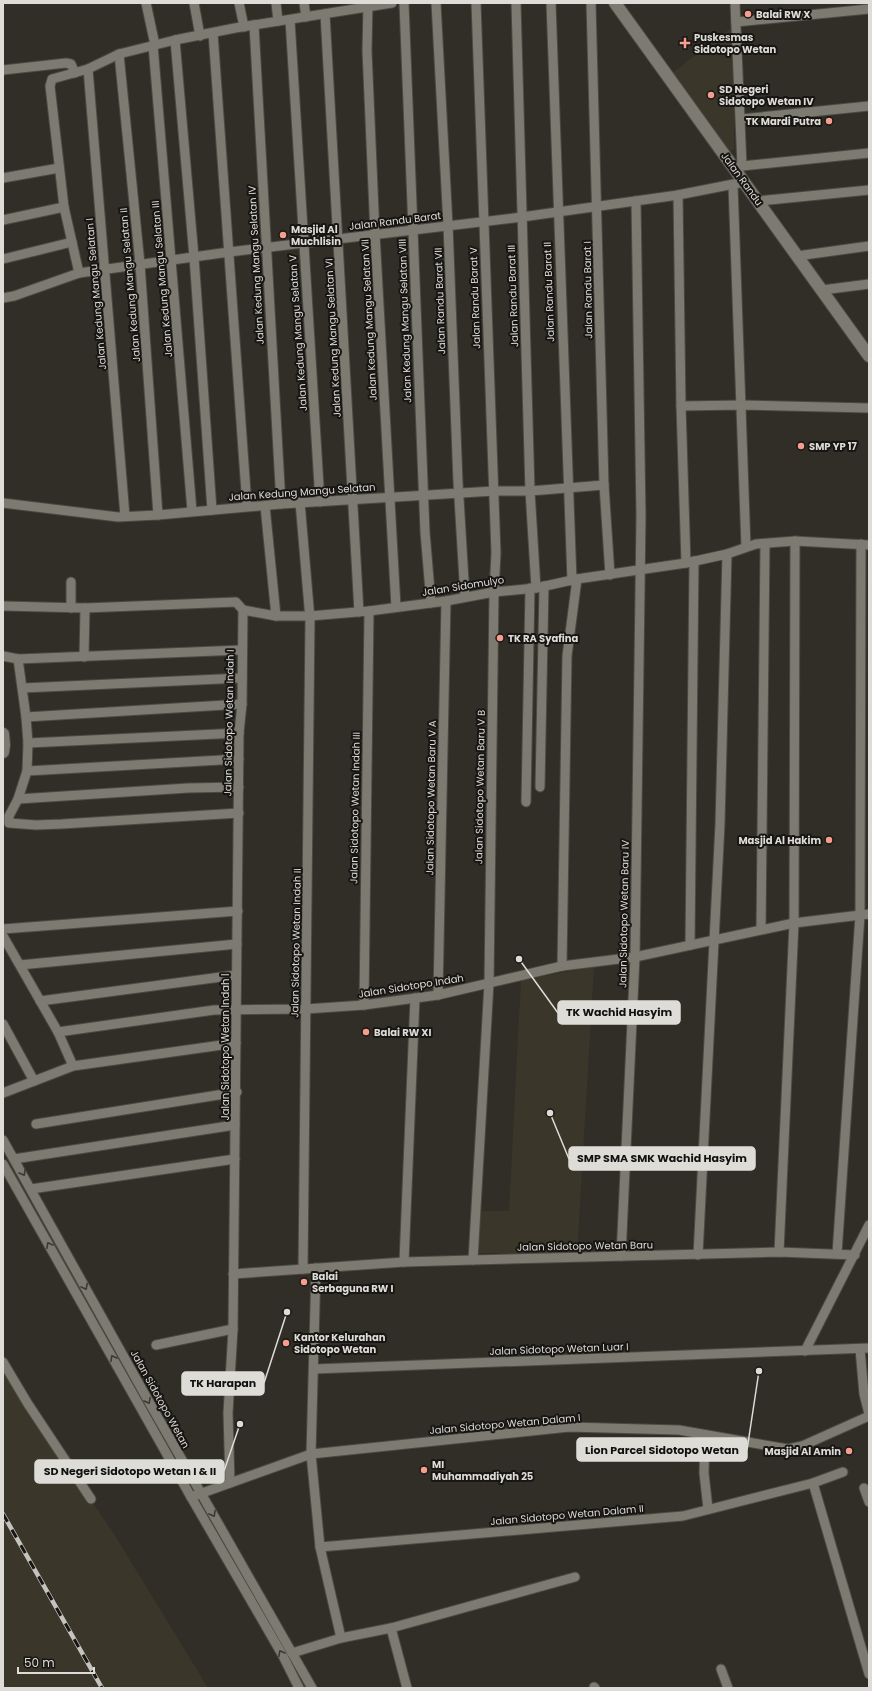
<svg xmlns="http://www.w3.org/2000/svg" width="872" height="1691" font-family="Poppins,sans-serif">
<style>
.built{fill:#3a362a}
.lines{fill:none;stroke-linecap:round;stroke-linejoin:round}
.street-casing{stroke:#4b4943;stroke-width:11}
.secondary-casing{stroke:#4b4943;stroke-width:14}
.street{stroke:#7d7a71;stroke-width:9}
.secondary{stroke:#7d7a71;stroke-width:12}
.rail-casing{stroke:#c4c3be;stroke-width:4.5}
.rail{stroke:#171613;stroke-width:3;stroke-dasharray:9;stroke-linecap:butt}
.oneway{stroke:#3b3934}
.poi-dot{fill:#f59d8f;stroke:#171613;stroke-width:1.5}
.labels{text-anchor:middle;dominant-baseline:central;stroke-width:4;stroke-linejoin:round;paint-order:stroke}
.poi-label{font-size:10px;font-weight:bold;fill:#dddcd7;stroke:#171613;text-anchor:start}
.street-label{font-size:10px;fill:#dddcd7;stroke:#171613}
.leader{fill:none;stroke:#dddcd7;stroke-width:1.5}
.callout-dot{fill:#dddcd7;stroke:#171613;stroke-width:1.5}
.callout{fill:#dddcd7;stroke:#dddcd7;stroke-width:1.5}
.callout-label{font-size:11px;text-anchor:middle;font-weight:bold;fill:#111}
</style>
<rect width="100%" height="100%" fill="#302e27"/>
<g class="built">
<path d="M735,25l-1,124 -5,3 -57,-79z"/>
<path d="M594,967l-17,287 -100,-1 1,-42h31l12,-231z"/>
<path d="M3,1367l13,23 98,144 94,154h-205z"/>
</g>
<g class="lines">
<defs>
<g id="street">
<path d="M146,3l9,42"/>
<path d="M194,3l6,33"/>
<path d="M239,3l5,24"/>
<path d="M276,3l2,18"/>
<path d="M304,3l2,14"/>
<path d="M368,3l-1,48 8,183 21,373"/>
<path d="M404,3l21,529 6,71"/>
<path d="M436,3l12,222 10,257 7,115"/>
<path d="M516,3l14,488 6,97"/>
<path d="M551,3l21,578"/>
<path d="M591,3l13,482 6,90"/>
<path d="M325,14l34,598"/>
<path d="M290,20l30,482"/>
<path d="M736,22l133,-13"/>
<path d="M254,25l27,479"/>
<path d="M213,33l34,473"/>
<path d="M175,40l19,217 18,253"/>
<path d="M153,45l39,466"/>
<path d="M119,54l21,210 18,251"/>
<path d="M88,69l37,447"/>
<path d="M3,70l63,-7 5,1 4,9"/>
<path d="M741,119l128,-13"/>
<path d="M742,166l127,-13"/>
<path d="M733,167l9,-1 -7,-163"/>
<path d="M3,178l56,-10"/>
<path d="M733,185l13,362"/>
<path d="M678,195l3,211 5,157"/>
<path d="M758,201l111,-11"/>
<path d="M3,220l61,-13"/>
<path d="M797,256l72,-10"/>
<path d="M3,259l69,-17"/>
<path d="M79,273l-15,-66 -14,-121 2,-7 36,-10 31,-15 56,-14 60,-12 157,-25"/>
<path d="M822,290l47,-6"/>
<path d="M3,298l11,-2 65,-23 150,-21 293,-35 156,-22 66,-13"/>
<path d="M681,406l61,-1 127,3"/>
<path d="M300,502l10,117 -7,650"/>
<path d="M3,503l115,14 40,-2 123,-11 213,-13h36l74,-6"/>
<path d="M265,506l11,110"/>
<path d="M71,582v26"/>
<path d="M3,606l82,2 151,-6 7,8"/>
<path d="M243,610l33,6h34l59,-5 77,-10 48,-9 42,-4 41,-9 109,-16 41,-9 29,-10 39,-3 74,4"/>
<path d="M3,656l15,3 223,-9"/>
<path d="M84,657l1,-49"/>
<path d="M18,659l8,58 2,26 -1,28 -9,28 -9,17v7l27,2 26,-1 177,-11"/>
<path d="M23,688l219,-10"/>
<path d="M26,717l216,-13"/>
<path d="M28,743l211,-10"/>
<path d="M27,771l212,-12"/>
<path d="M540,787l4,-201"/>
<path d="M18,799l170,-11 51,-1"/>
<path d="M526,802l4,-214"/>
<path d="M3,929l235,-18"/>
<path d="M761,929l4,-385"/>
<path d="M3,936l55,96 15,34"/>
<path d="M690,945l4,-384"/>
<path d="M20,965l217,-21"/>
<path d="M562,966l5,-310 10,-77"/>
<path d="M438,995l8,-394"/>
<path d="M40,1001l196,-26"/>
<path d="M364,1005l5,-394"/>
<path d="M3,1024l31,57"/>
<path d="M58,1032l156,-22 92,-1 58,-4 74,-10 124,-29 73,-9 159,-34 75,-9"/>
<path d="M3,1093l70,-27 163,-23"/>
<path d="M36,1124l201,-32"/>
<path d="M3,1140l146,262 163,286"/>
<path d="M14,1159l221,-34"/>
<path d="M3,1164l188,333 92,159 16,32"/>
<path d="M31,1189l204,-30"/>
<path d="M779,1252l15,-329 1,-382"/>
<path d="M837,1254l23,-339 1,-371"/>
<path d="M698,1255l22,-431 7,-270"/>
<path d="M621,1256l14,-299 6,-441 -5,-315"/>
<path d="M473,1260l16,-277 5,-391 2,-39 -20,-550"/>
<path d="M404,1262l11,-264"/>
<path d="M316,1268l-5,186 9,93 21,91"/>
<path d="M233,1274l171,-12 69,-2 306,-8 76,3"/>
<path d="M156,1345l77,-16"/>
<path d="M860,1349l4,45 5,20"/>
<path d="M805,1351l64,-126"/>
<path d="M3,1362l25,42 63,95"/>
<path d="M314,1369l555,-21"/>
<path d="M705,1435l-1,38 4,36"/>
<path d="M230,1483l-2,-70 5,-84 6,-596 3,-29 1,-94"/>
<path d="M813,1483l56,191"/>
<path d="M864,1488l5,14"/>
<path d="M191,1497l120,-43 258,-27 110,3 109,19 14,-3 67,-30"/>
<path d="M320,1547l363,-31 130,-33 30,-11"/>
<path d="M391,1628l16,60"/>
<path d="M292,1653l49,-15 50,-10 184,-51"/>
<path d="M721,1669l7,19"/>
<path d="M594,1687l1,1"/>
</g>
<g id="secondary">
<path d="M615,3l254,353"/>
<path d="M3,734l1,11 -1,7"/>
</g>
</defs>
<use href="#street" class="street-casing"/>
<use href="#secondary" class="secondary-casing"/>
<use href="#street" class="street"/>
<use href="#secondary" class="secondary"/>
<defs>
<path id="rail" d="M3,1514l99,174"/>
</defs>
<use href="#rail" class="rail-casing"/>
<use href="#rail" class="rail"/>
</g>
<defs><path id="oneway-chevron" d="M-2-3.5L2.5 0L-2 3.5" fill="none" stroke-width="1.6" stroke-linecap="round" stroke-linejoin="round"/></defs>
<g class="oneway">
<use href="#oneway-chevron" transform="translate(23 1173) rotate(60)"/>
<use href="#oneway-chevron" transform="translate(49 1245) rotate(-119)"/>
<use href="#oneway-chevron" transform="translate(85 1287) rotate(62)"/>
<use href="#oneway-chevron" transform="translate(113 1358) rotate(-119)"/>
<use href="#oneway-chevron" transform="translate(148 1401) rotate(61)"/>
<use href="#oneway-chevron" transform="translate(213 1514) rotate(61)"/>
<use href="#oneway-chevron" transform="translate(281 1653) rotate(-119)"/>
</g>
<g class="poi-dot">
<circle cx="748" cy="14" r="4"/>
<path d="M683 37h4v4h4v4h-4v4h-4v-4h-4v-4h4z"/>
<circle cx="711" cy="95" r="4"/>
<circle cx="829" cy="121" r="4"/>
<circle cx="283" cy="235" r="4"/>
<circle cx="801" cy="446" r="4"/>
<circle cx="500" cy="638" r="4"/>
<circle cx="829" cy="840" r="4"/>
<circle cx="366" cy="1032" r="4"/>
<circle cx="304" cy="1282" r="4"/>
<circle cx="286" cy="1343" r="4"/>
<circle cx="849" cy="1451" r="4"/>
<circle cx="424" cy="1470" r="4"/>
</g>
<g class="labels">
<g class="poi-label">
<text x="756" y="14">Balai RW X</text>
<text x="694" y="37">Puskesmas<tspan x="694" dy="12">Sidotopo Wetan</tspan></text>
<text x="719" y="89">SD Negeri<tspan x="719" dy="12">Sidotopo Wetan IV</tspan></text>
<text x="821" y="121" text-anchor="end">TK Mardi Putra</text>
<text x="291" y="229">Masjid Al<tspan x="291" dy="12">Muchlisin</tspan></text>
<text x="809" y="446">SMP YP 17</text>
<text x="508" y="638">TK RA Syafina</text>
<text x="821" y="840" text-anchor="end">Masjid Al Hakim</text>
<text x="374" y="1032">Balai RW XI</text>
<text x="312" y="1276">Balai<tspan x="312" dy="12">Serbaguna RW I</tspan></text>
<text x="294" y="1337">Kantor Kelurahan<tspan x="294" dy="12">Sidotopo Wetan</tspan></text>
<text x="841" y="1451" text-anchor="end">Masjid Al Amin</text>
<text x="432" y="1464">MI<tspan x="432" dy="12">Muhammadiyah 25</tspan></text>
</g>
<g class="street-label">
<text transform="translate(742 179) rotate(54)">Jalan Randu</text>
<text transform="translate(395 221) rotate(-7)">Jalan Randu Barat</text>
<text transform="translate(256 265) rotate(-93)">Jalan Kedung Mangu Selatan IV</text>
<text transform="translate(162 279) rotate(-95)">Jalan Kedung Mangu Selatan III</text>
<text transform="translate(130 285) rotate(-95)">Jalan Kedung Mangu Selatan II</text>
<text transform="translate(588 290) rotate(-91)">Jalan Randu Barat I</text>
<text transform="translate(549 292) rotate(-92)">Jalan Randu Barat II</text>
<text transform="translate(96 294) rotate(-95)">Jalan Kedung Mangu Selatan I</text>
<text transform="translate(513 296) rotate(-92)">Jalan Randu Barat III</text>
<text transform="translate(475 298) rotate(-92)">Jalan Randu Barat V</text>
<text transform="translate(440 301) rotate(-92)">Jalan Randu Barat VII</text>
<text transform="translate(369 320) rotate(-93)">Jalan Kedung Mangu Selatan VII</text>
<text transform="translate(405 321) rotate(-92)">Jalan Kedung Mangu Selatan VIII</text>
<text transform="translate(298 333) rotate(-94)">Jalan Kedung Mangu Selatan V</text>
<text transform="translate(333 338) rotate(-93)">Jalan Kedung Mangu Selatan VI</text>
<text transform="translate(302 492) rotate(-4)">Jalan Kedung Mangu Selatan</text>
<text transform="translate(463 586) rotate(-9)">Jalan Sidomulyo</text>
<text transform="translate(229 723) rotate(-89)">Jalan Sidotopo Wetan Indah I</text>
<text transform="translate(480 787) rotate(-89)">Jalan Sidotopo Wetan Baru V B</text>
<text transform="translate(431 798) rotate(-89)">Jalan Sidotopo Wetan Baru V A</text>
<text transform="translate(355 808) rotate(-89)">Jalan Sidotopo Wetan Indah III</text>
<text transform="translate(624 914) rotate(-89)">Jalan Sidotopo Wetan Baru IV</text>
<text transform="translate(296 943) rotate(-89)">Jalan Sidotopo Wetan Indah II</text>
<text transform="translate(411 986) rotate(-9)">Jalan Sidotopo Indah</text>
<text transform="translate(225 1047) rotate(-90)">Jalan Sidotopo Wetan Indah I</text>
<text transform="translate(585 1246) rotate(-1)">Jalan Sidotopo Wetan Baru</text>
<text transform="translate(559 1349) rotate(-2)">Jalan Sidotopo Wetan Luar I</text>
<text transform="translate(160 1399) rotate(61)">Jalan Sidotopo Wetan</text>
<text transform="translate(505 1424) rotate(-5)">Jalan Sidotopo Wetan Dalam I</text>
<text transform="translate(567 1515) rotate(-5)">Jalan Sidotopo Wetan Dalam II</text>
</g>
</g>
<path class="leader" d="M519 959L558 1013M550 1113L569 1159M287 1312L264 1383M759 1371L747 1450M240 1424L224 1471"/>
<g class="callout-dot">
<circle cx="519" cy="959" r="4"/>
<circle cx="550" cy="1113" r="4"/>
<circle cx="287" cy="1312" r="4"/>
<circle cx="759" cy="1371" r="4"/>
<circle cx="240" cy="1424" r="4"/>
</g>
<g class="callout">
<rect x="558" y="1001" width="122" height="23" rx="4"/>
<rect x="569" y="1147" width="186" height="23" rx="4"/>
<rect x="182" y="1372" width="82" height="23" rx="4"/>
<rect x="577" y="1438" width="170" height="23" rx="4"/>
<rect x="35" y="1460" width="189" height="23" rx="4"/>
</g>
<g class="callout-label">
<text x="619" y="1016">TK Wachid Hasyim</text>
<text x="662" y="1162">SMP SMA SMK Wachid Hasyim</text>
<text x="223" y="1387">TK Harapan</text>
<text x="662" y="1454">Lion Parcel Sidotopo Wetan</text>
<text x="130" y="1475">SD Negeri Sidotopo Wetan I &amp; II</text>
</g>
<rect width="872" height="1691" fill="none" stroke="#dddcd7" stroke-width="8"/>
<path d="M18 1667v6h76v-6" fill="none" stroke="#dddcd7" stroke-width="2"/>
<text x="24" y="1667" font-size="12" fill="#dddcd7" stroke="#171613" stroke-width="3" paint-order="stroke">50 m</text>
</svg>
